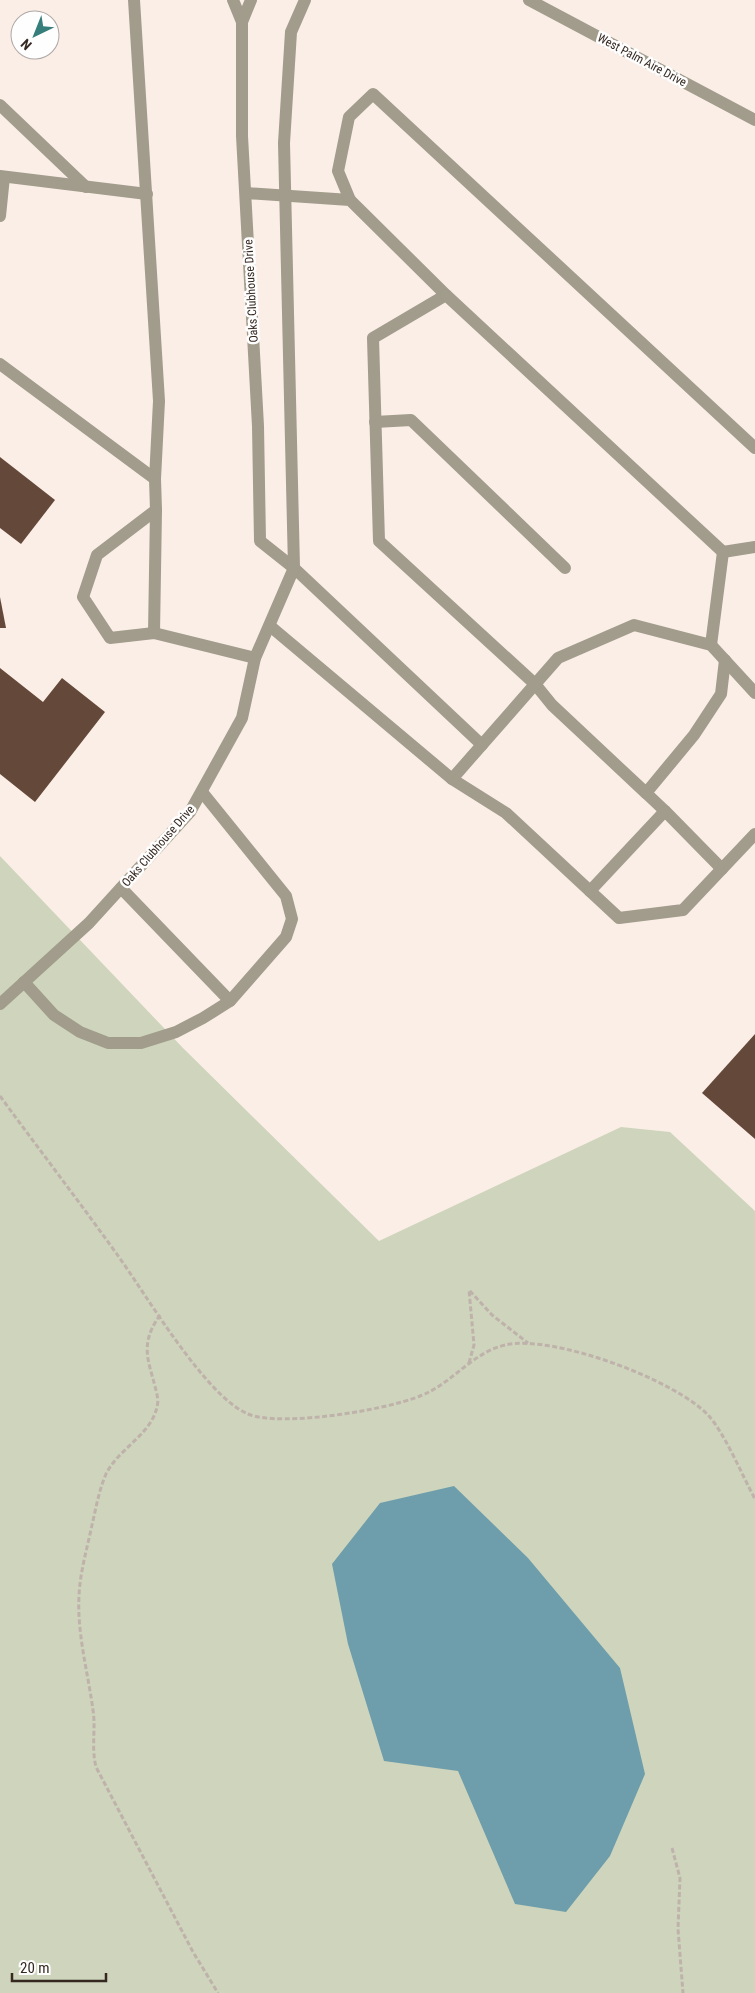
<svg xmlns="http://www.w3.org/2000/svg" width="755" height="1993" font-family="'Roboto Condensed',sans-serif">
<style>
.green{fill:#ced5bc}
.water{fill:#6e9eab}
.building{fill:#644839}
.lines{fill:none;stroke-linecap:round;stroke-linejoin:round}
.path{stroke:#bfb2ab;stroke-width:3;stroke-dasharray:5 2.5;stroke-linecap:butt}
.minor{stroke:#a19c8b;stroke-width:12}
.labels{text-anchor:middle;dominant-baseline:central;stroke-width:5;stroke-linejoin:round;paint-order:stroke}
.street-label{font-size:12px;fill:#352821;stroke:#fefefe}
</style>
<rect width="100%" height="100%" fill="#fbeee6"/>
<path class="green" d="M0,856l183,192 196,193 242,-114 49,5 85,79v782h-755z"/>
<path class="water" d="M454,1486l74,72 92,110 25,106 -35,82 -44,56 -51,-8 -57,-133 -74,-10 -36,-117 -16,-80 48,-61z"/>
<g class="building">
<path d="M0,457l55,43 -34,44 -21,-16z"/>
<path d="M0,597l6,31h-6z"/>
<path d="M0,668l43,34 19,-24 43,34 -70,90 -35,-28z"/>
<path d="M755,1034v105l-53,-46z"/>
</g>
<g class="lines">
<g class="path">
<path d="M0,1096c38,52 78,104 116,157 30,41 89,143 132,161 32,14 150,-5 181,-22 27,-14 46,-40 76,-47 48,-11 171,35 204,71 17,20 33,59 46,83"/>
<path d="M160,1315c-24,34 -8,50 -2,85 -2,33 -38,46 -52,74 -7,16 -10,34 -14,51 -5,24 -12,47 -13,71 -2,38 9,77 14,114 3,19 -2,37 3,57l97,185 25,41"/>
<path d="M469,1363l5,-18 -5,-55 23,25 36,28"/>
<path d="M672,1848l8,30 -2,51 5,64"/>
</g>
<g class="minor">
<path d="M134,0l25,401 -4,78 1,31 -59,45 -14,42 27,41 44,-5 101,25"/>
<path d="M233,0l9,22"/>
<path d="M251,0l-9,22v114l16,290 2,115 34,27 188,177"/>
<path d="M529,0l226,120"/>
<path d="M0,105l86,82"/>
<path d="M0,176l147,18"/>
<path d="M246,193l104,7 96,95 -73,43 6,203 156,143 17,21 94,88"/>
<path d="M350,200l-12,-29 11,-54 24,-23 382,354"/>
<path d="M0,216l4,-39"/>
<path d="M446,295l277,257"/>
<path d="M0,364l155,115"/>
<path d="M375,422l36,-2 154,148"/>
<path d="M723,552l32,-5"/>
<path d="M270,626l182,153 54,34 113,105 64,-8 72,-76"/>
<path d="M154,633l2,-123"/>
<path d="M711,645l12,-93"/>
<path d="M452,779l106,-121 76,-33 77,20 44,48"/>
<path d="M665,811l-19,-18 48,-58 27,-41 4,-34"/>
<path d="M121,888l109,113"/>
<path d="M590,891l75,-80 57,58"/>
<path d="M24,982l30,33 26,17 28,11h33l35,-11 27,-14 27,-17 56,-64 6,-18 -6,-23 -84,-104"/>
<path d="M0,1004l89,-81 101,-111 52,-94 13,-60 39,-90 -10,-425 7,-111 14,-32"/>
</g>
</g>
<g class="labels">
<g class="street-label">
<text transform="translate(642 60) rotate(28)">West Palm Aire Drive</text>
<text transform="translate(251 291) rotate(-93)">Oaks Clubhouse Drive</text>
<text transform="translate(158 846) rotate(-49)">Oaks Clubhouse Drive</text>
</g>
</g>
<g transform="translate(35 35) rotate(223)"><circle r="24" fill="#fefefe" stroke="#aea8a6"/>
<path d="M0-4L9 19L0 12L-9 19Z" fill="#367e7b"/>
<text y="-8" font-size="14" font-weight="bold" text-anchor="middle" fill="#352821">N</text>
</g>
<path d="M12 1973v8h94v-8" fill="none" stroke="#352821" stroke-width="2.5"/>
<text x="20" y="1973" font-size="15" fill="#352821" stroke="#fefefe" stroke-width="4" paint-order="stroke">20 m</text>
</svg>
